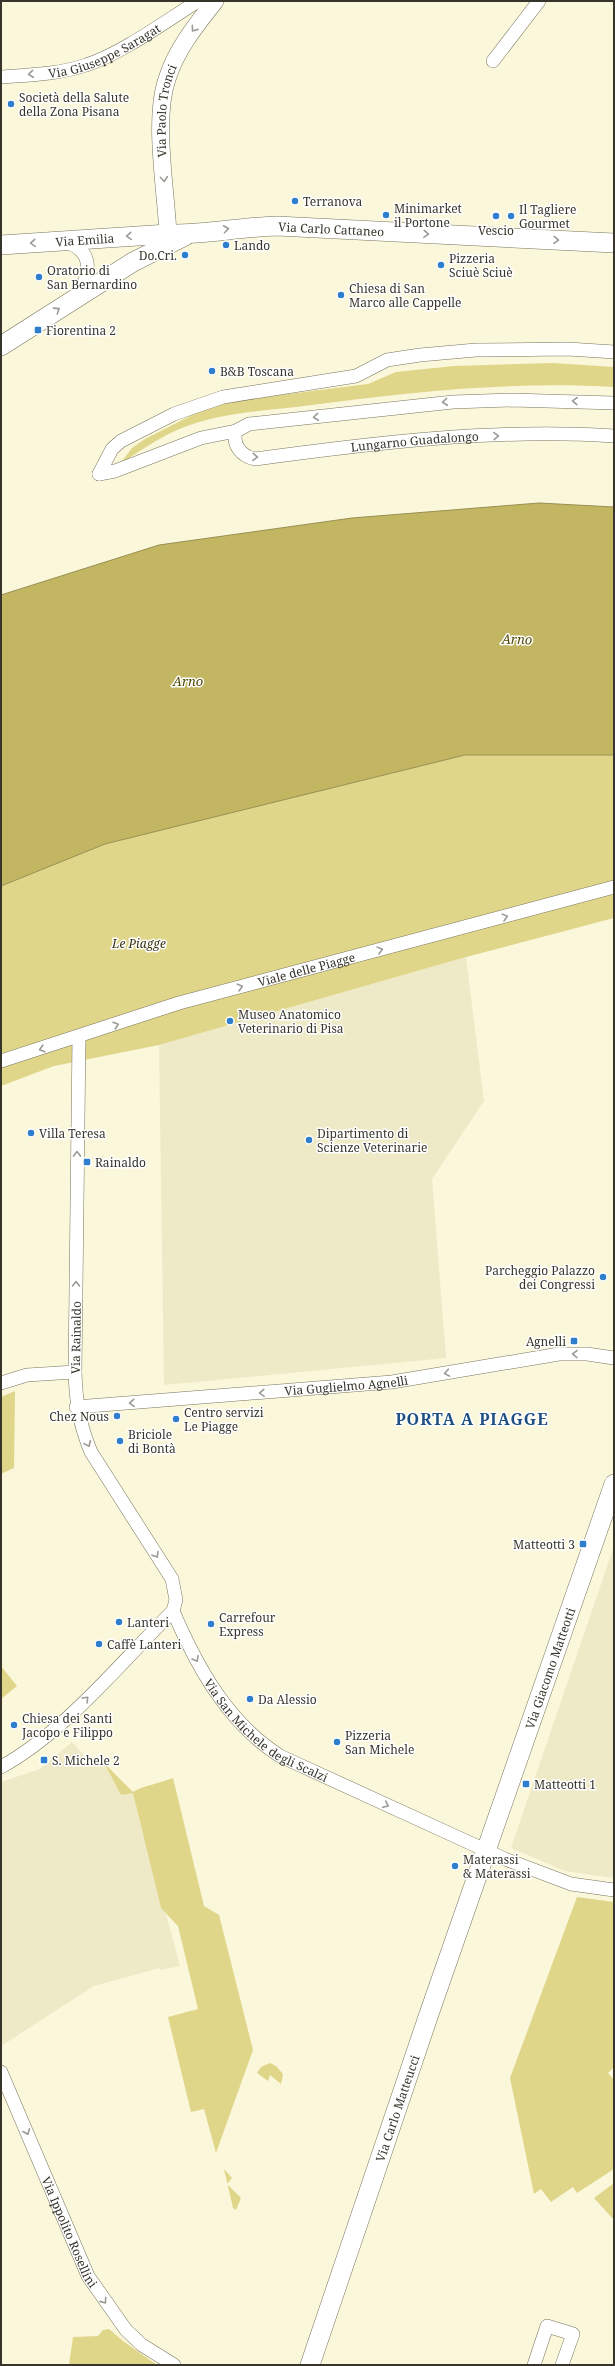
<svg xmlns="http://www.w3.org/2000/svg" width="615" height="2366" font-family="'Noto Serif',serif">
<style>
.built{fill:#eeeac8}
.green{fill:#e0d68a}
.water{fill:#c2b663;stroke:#988f52}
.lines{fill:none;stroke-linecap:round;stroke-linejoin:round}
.minor-casing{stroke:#78755d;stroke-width:14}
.tertiary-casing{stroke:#78755d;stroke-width:18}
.secondary-casing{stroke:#78755d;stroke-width:20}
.minor{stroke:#fff;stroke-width:13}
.tertiary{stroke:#fff;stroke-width:17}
.secondary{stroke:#fff;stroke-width:19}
.oneway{stroke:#9b9a95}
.poi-dot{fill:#2f7ece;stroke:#fff;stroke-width:1.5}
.labels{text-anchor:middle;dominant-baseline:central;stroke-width:3;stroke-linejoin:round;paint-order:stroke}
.street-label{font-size:12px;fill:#37352b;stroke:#fff}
.poi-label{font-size:12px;fill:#37352b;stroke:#fff;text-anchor:start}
.park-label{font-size:12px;font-style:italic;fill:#36310c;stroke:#fff}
.water-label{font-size:13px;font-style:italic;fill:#514905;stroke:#fff}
.district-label{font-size:16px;font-weight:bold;letter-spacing:1px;fill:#1d4f82;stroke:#fff}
</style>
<rect width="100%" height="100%" fill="#faf7db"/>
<g class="built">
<path d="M466,957l18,144 -52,78 14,179 -282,27 -5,-340z"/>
<path d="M614,1546v332h-1l-48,-7 -54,-23z"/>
<path d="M72,1742l20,23 12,-2 17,32 12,-3 28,116 5,6 14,52 -20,4 -1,-2 -65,18 -93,60v-264l39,-13z"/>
</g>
<g class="green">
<path d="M553,363l61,4v20c-103,-6 -207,5 -310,19 -42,5 -88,7 -127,24 -20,9 -39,22 -57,34l12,-16 13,-9 49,-25 29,-12 145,-18 28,-12 58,-6z"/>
<path d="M465,755h149v163l-148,39 -307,88 -105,21 -53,20v-200l104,-42z"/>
<path d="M15,1391l-1,77 -13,6v-77z"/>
<path d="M1,1666l16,20 -16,13z"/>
<path d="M104,1763l29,29c6,-5 31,-10 40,-14l31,128 15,9 34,135 -37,103 -12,-44 -13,3 -23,-95 30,-8 -20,-83 -17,-18 -28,-115 -12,2z"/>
<path d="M577,1897l37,5v165l-6,6 6,7v89l-37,24 -4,-6 -22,15 -10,-13 -7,5 -24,-116z"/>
<path d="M270,2063l6,3 7,8 -2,10 -11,-9 -2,6 -11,-8 4,-6z"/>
<path d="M224,2169l8,9 -5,6 14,14 -5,12 -3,-2z"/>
<path d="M614,2183v37l-20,-22z"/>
<path d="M109,2329l14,12 34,24h-88l4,-28 25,-1 5,-6z"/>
</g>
<path class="water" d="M539,503l75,4v248h-149l-360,89 -104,42v-291l158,-50 193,-27z"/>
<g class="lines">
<defs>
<g id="minor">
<path d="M493,61l46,-60"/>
<path id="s1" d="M1,77c28,-2 59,-3 85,-12 35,-11 80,-44 112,-64"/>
<path d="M66,242c29,10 23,30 14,54"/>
<path id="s2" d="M236,431c-4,14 5,25 19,28 118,-16 239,-31 359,-23"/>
<path d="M99,474l13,-25 9,-8 53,-27 49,-17 133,-21 31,-16 33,-5 56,-5 92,-1 46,3"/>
<path d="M99,474l16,-3 86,-33 35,-7 13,-7 204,-22 59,-2 102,3"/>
<path id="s3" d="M1,1061l178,-58 435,-116"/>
<path d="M1,1383l26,-8 48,-3"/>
<path id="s4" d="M76,1407l316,-25 167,-28h28l27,4"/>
<path id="s5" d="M173,1611c24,56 55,112 107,145l225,103 66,25 43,6"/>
<path id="s6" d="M1,1767c65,-36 119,-104 172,-156l3,-11 -4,-21 -81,-127c-12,-29 -15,-50 -16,-80l4,-335"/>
<path id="s7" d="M1,2072l87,204 38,54 16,15 32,20"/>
<path d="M534,2365l13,-39 26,8 -11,31"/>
</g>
<g id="tertiary">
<path id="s8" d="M168,234c-2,-44 -15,-114 -1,-155 9,-29 29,-54 48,-78"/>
</g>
<g id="secondary">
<path id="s9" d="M1,245l167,-11c36,1 72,-7 109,-8l337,17"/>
<path d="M1,346l132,-84 52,-26"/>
<path id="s10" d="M310,2365l119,-351 185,-530"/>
</g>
</defs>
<use href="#minor" class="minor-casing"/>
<use href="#tertiary" class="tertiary-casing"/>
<use href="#secondary" class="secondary-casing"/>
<use href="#minor" class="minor"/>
<use href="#tertiary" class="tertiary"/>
<use href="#secondary" class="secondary"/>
</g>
<defs><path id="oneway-chevron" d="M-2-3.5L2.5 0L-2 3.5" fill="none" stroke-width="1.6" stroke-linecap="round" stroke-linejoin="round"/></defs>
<g class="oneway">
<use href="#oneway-chevron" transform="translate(194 29) rotate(125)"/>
<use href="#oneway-chevron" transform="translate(31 74) rotate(174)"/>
<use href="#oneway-chevron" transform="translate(164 179) rotate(85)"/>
<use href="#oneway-chevron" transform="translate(226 229) rotate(-7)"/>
<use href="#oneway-chevron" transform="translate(426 234) rotate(3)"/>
<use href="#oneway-chevron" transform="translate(129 236) rotate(176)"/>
<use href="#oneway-chevron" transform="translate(556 240) rotate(3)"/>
<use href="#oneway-chevron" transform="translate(33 243) rotate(176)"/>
<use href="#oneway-chevron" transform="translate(57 310) rotate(-33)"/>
<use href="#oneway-chevron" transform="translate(575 401) rotate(-177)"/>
<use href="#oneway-chevron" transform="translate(445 402) rotate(174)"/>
<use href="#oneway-chevron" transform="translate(316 417) rotate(174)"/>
<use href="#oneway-chevron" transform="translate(496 436) rotate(-2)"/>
<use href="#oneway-chevron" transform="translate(255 457) rotate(3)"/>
<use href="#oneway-chevron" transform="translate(505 917) rotate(-15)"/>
<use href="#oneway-chevron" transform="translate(380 950) rotate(-15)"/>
<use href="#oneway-chevron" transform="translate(240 987) rotate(-15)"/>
<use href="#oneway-chevron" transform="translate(116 1025) rotate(-19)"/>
<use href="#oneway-chevron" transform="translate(42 1049) rotate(163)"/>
<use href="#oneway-chevron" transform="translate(77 1154) rotate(-89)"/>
<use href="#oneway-chevron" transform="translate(76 1284) rotate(-89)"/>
<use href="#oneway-chevron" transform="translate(575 1354) rotate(-179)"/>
<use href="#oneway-chevron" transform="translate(447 1373) rotate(170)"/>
<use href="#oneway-chevron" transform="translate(262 1393) rotate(176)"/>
<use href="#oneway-chevron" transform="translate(132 1403) rotate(176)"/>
<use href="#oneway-chevron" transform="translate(88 1444) rotate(66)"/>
<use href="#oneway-chevron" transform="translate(156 1555) rotate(58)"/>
<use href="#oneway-chevron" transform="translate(196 1659) rotate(60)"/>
<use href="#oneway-chevron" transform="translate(86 1699) rotate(-45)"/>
<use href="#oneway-chevron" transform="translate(386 1805) rotate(25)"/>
<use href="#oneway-chevron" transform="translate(27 2132) rotate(67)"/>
<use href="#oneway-chevron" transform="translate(104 2301) rotate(55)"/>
</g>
<g class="poi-dot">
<circle cx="11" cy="104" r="4"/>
<circle cx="295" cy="201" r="4"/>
<circle cx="386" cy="215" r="4"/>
<circle cx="496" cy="216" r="4"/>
<circle cx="511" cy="216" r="4"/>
<circle cx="226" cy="245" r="4"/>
<circle cx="185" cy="255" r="4"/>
<circle cx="441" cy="265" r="4"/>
<circle cx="39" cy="277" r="4"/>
<circle cx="341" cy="295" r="4"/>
<rect x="34" y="326" width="8" height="8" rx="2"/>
<circle cx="212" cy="371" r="4"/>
<circle cx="230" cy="1021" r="4"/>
<circle cx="31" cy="1133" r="4"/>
<circle cx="309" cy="1140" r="4"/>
<rect x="83" y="1158" width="8" height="8" rx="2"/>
<circle cx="603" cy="1277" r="4"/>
<rect x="570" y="1337" width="8" height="8" rx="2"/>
<circle cx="117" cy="1416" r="4"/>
<circle cx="176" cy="1419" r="4"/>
<circle cx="120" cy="1441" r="4"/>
<rect x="579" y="1540" width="8" height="8" rx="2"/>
<circle cx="119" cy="1622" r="4"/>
<circle cx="211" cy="1624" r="4"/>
<circle cx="99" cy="1644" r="4"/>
<circle cx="250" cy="1699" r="4"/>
<circle cx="14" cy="1725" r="4"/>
<circle cx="337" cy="1742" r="4"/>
<rect x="40" y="1756" width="8" height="8" rx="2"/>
<rect x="522" y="1780" width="8" height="8" rx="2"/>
<circle cx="455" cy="1866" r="4"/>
</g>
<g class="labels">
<g class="street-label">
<text stroke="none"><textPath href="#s1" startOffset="108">Via Giuseppe Saragat</textPath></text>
<text stroke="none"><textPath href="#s8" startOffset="124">Via Paolo Tronci</textPath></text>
<text stroke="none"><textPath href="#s9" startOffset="331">Via Carlo Cattaneo</textPath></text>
<text stroke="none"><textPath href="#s9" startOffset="84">Via Emilia</textPath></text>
<text stroke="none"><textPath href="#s2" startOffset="199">Lungarno Guadalongo</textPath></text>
<text stroke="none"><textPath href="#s3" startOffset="319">Viale delle Piagge</textPath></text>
<text stroke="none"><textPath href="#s6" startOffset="533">Via Rainaldo</textPath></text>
<text stroke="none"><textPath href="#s4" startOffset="271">Via Guglielmo Agnelli</textPath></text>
<text stroke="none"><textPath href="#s10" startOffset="737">Via Giacomo Matteotti</textPath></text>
<text stroke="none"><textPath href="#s5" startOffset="156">Via San Michele degli Scalzi</textPath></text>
<text stroke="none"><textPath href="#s10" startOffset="271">Via Carlo Matteucci</textPath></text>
<text stroke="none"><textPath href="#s7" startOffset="174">Via Ippolito Rosellini</textPath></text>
</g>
<g class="poi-label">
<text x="19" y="97">Società della Salute<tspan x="19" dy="14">della Zona Pisana</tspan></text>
<text x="303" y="201">Terranova</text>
<text x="394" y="208">Minimarket<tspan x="394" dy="14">il Portone</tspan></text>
<text x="519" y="209">Il Tagliere<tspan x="519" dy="14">Gourmet</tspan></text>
<text x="496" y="230" text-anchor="middle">Vescio</text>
<text x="234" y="245">Lando</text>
<text x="177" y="255" text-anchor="end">Do.Cri.</text>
<text x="449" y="258">Pizzeria<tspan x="449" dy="14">Sciuè Sciuè</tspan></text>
<text x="47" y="270">Oratorio di<tspan x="47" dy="14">San Bernardino</tspan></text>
<text x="349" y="288">Chiesa di San<tspan x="349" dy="14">Marco alle Cappelle</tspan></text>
<text x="46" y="330">Fiorentina 2</text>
<text x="220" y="371">B&amp;B Toscana</text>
<text x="238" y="1014">Museo Anatomico<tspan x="238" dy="14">Veterinario di Pisa</tspan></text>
<text x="39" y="1133">Villa Teresa</text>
<text x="317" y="1133">Dipartimento di<tspan x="317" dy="14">Scienze Veterinarie</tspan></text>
<text x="95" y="1162">Rainaldo</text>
<text x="595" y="1270" text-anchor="end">Parcheggio Palazzo<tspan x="595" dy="14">dei Congressi</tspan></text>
<text x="566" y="1341" text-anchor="end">Agnelli</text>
<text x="184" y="1412">Centro servizi<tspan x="184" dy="14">Le Piagge</tspan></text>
<text x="109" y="1416" text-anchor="end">Chez Nous</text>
<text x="128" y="1434">Briciole<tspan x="128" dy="14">di Bontà</tspan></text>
<text x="575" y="1544" text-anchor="end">Matteotti 3</text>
<text x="219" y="1617">Carrefour<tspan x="219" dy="14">Express</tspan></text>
<text x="127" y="1622">Lanteri</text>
<text x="107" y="1644">Caffè Lanteri</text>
<text x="258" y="1699">Da Alessio</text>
<text x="22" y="1718">Chiesa dei Santi<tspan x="22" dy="14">Jacopo e Filippo</tspan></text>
<text x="345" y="1735">Pizzeria<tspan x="345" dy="14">San Michele</tspan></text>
<text x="52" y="1760">S. Michele 2</text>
<text x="534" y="1784">Matteotti 1</text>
<text x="463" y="1859">Materassi<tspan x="463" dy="14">&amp; Materassi</tspan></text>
</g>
<g class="park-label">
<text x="139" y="943">Le Piagge</text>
</g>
<g class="water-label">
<text transform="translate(517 639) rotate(1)">Arno</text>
<text x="188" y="681">Arno</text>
</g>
<g class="district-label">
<text x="472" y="1419">PORTA A PIAGGE</text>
</g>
</g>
<rect width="615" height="2366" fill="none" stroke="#37352b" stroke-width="4"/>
</svg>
